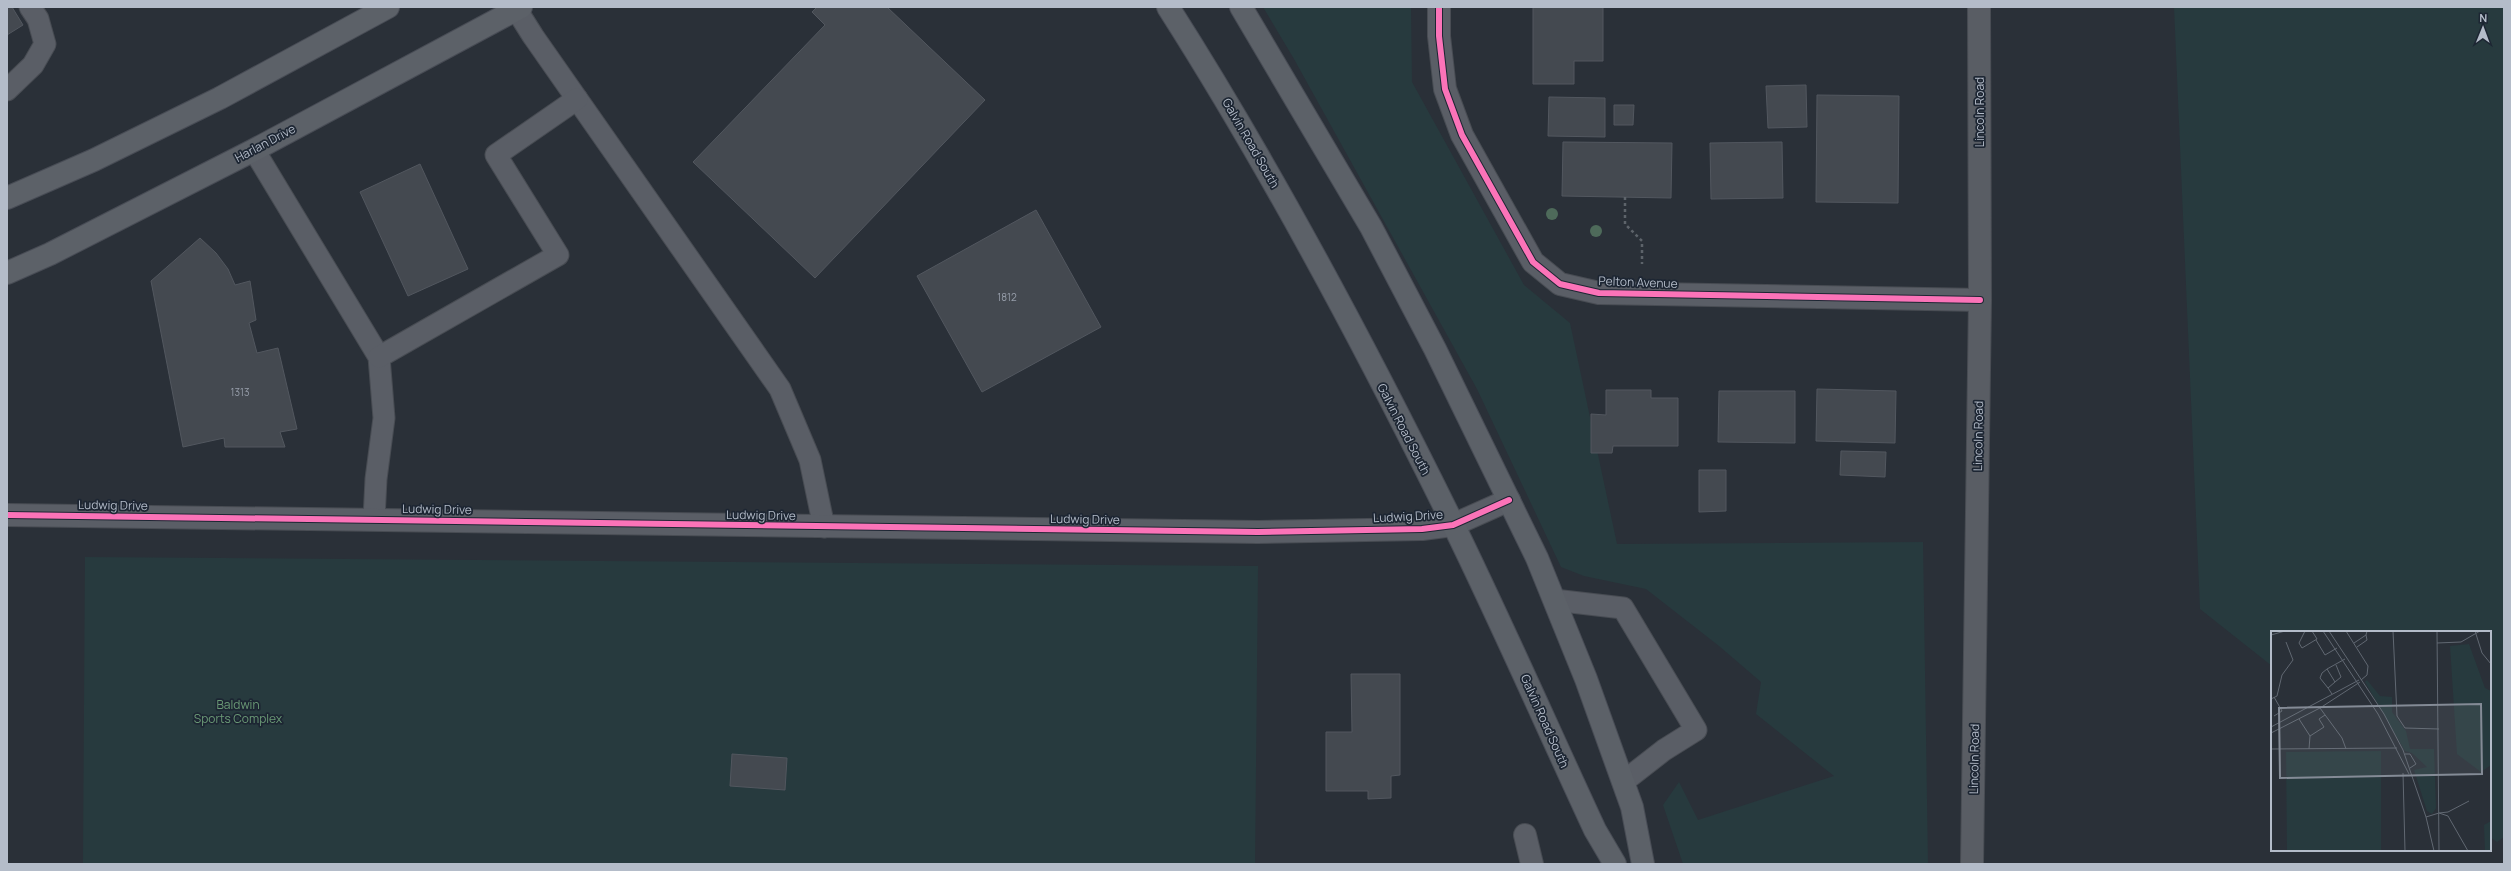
<svg xmlns="http://www.w3.org/2000/svg" width="2511" height="871" font-family="Manrope,sans-serif">
<style>
.green{fill:#273a3e}
.building{fill:#444950;stroke:#52575f}
.lines{fill:none;stroke-linecap:round;stroke-linejoin:round}
.lane-casing{stroke:#484c53;stroke-width:23}
.street-casing{stroke:#484c53;stroke-width:24}
.secondary-casing{stroke:#484c53;stroke-width:24}
.primary-casing{stroke:#484c55;stroke-width:24}
.path{stroke:#5d636a;stroke-width:2.5;stroke-dasharray:3 3;stroke-linecap:butt}
.lane{stroke:#5a5e66;stroke-width:21}
.street{stroke:#5a5e66;stroke-width:22}
.secondary{stroke:#595d64;stroke-width:22}
.primary{stroke:#5c6168;stroke-width:22}
.cycleway-casing{stroke:#1d2633;stroke-width:8}
.cycleway{stroke:#fb73b8;stroke-width:6}
.tree{fill:#4e6a5a}
.labels{text-anchor:middle;dominant-baseline:central;stroke-width:3.5;stroke-linejoin:round;paint-order:stroke}
.number-label{font-size:10px;fill:#989fab}
.street-label{font-size:12px;fill:#b4bcc9;stroke:#1d2633}
.park-label{font-size:12px;fill:#6b9a76;stroke:#1d2633}
.inset-road{fill:none;stroke:#616872;stroke-width:1}
.view{fill:#848b96;fill-opacity:0.15;stroke:#848b96;stroke-width:2}
.inset-edge{fill:none;stroke:#b4bcc9;stroke-width:2}
</style>
<rect width="100%" height="100%" fill="#2a3038"/>
<g class="green">
<path d="M1263,7h148l1,75 112,203 46,38 47,221 306,-2 5,322h-245l-20,-59 16,-23 19,38 136,-44 -78,-62 5,-32 -42,-36 -73,-57 -62,-13 -23,-9 -84,-178 -183,-330z"/>
<path d="M2174,7h330v830l-7,5 -7,-5v-205h-218v34l-72,-57z"/>
<path d="M85,557l1173,9 -3,298h-1172z"/>
</g>
<g class="building">
<path d="M7,7h5l11,18 -16,10z"/>
<path d="M817,7h70l98,93 -170,178 -122,-116 132,-137 -13,-13z"/>
<path d="M1533,7h70v54h-29v23h-41z"/>
<path d="M1806,85l1,42 -39,1 -2,-42z"/>
<path d="M1817,95l82,1 -1,107 -82,-1z"/>
<path d="M1549,97l56,1v39l-57,-1z"/>
<path d="M1614,105h20l-1,20h-19z"/>
<path d="M1563,142l109,1 -1,55 -109,-2z"/>
<path d="M1782,142l1,56 -72,1 -1,-56z"/>
<path d="M420,164l48,105 -60,27 -48,-104z"/>
<path d="M1036,210l65,117 -119,65 -65,-116z"/>
<path d="M200,238l16,15 12,16 7,16 15,-4 6,39 -7,3 8,30 21,-5 19,81 -17,3 5,15h-60l-1,-9 -41,9 -32,-166z"/>
<path d="M1817,389l79,2 -1,52 -79,-2z"/>
<path d="M1606,390h45v8h27v48h-65l-1,7h-21v-39l15,1z"/>
<path d="M1719,391h76v52l-77,-1z"/>
<path d="M1841,451l45,1 -1,25 -45,-2z"/>
<path d="M1699,470h27v41l-27,1z"/>
<path d="M1351,674h49v101l-9,1v22l-23,1v-8h-42v-59h26z"/>
<path d="M732,754l55,4 -2,32 -55,-4z"/>
</g>
<g class="lines">
<defs>
<g id="lane">
<path d="M516,9l17,27 247,353 30,71 14,67"/>
<path d="M7,90l26,-25 12,-21 -7,-25 -8,-12"/>
<path d="M254,150l125,207 5,61 -8,61 -2,40"/>
<path d="M379,357l179,-102 -62,-100 81,-56"/>
<path d="M1554,600l69,8 73,122 -32,20 -41,32"/>
</g>
<g id="street">
<path d="M1439,7v29l6,53 17,46 71,127 27,22 39,9 381,7"/>
<path d="M7,515l1251,17 164,-3 31,-4 56,-25"/>
<path d="M1525,835l7,29"/>
</g>
<path id="secondary" d="M1972,864l8,-564 -1,-293"/>
<g id="primary">
<path d="M1168,7c106,166 199,342 286,519 49,100 94,203 141,304l20,34"/>
<path d="M1241,7l130,220 64,122 102,209 49,121 46,128 11,57"/>
<path d="M7,198l87,-38 126,-62 168,-91"/>
<path d="M7,273l43,-19 204,-104 267,-143"/>
</g>
</defs>
<use href="#lane" class="lane-casing"/>
<use href="#street" class="street-casing"/>
<use href="#secondary" class="secondary-casing"/>
<use href="#primary" class="primary-casing"/>
<path class="path" d="M1625,197v27l17,17v23"/>
<use href="#lane" class="lane"/>
<use href="#street" class="street"/>
<use href="#secondary" class="secondary"/>
<use href="#primary" class="primary"/>
<defs>
<g id="cycleway">
<path d="M1439,7v29l6,53 17,46 71,127 27,22 39,9 381,7"/>
<path d="M7,515l1251,17 164,-3 31,-4 56,-25"/>
</g>
</defs>
<use href="#cycleway" class="cycleway-casing"/>
<use href="#cycleway" class="cycleway"/>
</g>
<g class="tree">
<circle cx="1552" cy="214" r="6"/>
<circle cx="1596" cy="231" r="6"/>
</g>
<g class="labels">
<g class="number-label">
<text x="1007" y="297">1812</text>
<text x="240" y="392">1313</text>
</g>
<g class="street-label">
<text transform="translate(1979 112) rotate(-90)">Lincoln Road</text>
<text transform="translate(265 143) rotate(-28)">Harlan Drive</text>
<text transform="translate(1251 143) rotate(60)">Galvin Road South</text>
<text transform="translate(1638 282) rotate(2)">Pelton Avenue</text>
<text transform="translate(1404 429) rotate(63)">Galvin Road South</text>
<text transform="translate(1978 436) rotate(-89)">Lincoln Road</text>
<text transform="translate(113 505) rotate(1)">Ludwig Drive</text>
<text transform="translate(437 509) rotate(1)">Ludwig Drive</text>
<text transform="translate(761 515) rotate(1)">Ludwig Drive</text>
<text transform="translate(1408 516) rotate(-3)">Ludwig Drive</text>
<text transform="translate(1085 519) rotate(1)">Ludwig Drive</text>
<text transform="translate(1545 721) rotate(66)">Galvin Road South</text>
<text transform="translate(1974 759) rotate(-89)">Lincoln Road</text>
</g>
<g class="park-label">
<text x="238" y="704">Baldwin<tspan x="238" dy="14">Sports Complex</tspan></text>
</g>
</g>
<g transform="translate(2271 631)">
<rect width="220" height="220" fill="#2a3038"/>
<path d="M198,13l16,44 6,3v74l-10,7 -24,-18 -7,-108zM96,49l13,16 12,1v15l14,19 4,18h24l2,59 -4,6 -5,-3 -13,-41 13,-3 -15,-14 -7,-2 -40,-69zM110,120v100h-94l-1,-99zM220,190v30h-6l-1,-26z" fill="#273a3e"/>
<path class="inset-road" d="M34,0l-6,12 3,5 15,-9 -5,-8M52,0l55,83 31,60M58,0l55,83 19,36 23,67 8,34M75,0l22,35 -1,9 -6,5M122,0l4,85 8,12 34,1M166,0l2,220M204,0l7,22 9,11M0,4l14,-4M45,9l9,15 12,-7M83,12l12,-8 1,-4M166,12l24,-1 19,-11M86,16l10,-7 -1,-5M56,38l-5,4 -2,5 8,10M64,51l6,-5 -5,-12M61,63l-4,-6 7,-6 -8,-13 18,-10M3,66l8,14 -8,5M0,68l6,-3 5,-21 11,-15 -7,-18M49,77l22,30 4,11M28,88l11,17 -1,13M0,96l88,-47M0,102l49,-25 40,-26M39,105l14,-9 -5,-8 6,-4M0,118l126,-1M134,123h5l6,10 -6,4M132,142l2,78M168,182l9,3 20,35M168,182l9,-1 21,-11M155,186l13,-4"/>
<path class="view" d="M210,73l1,70 -202,4 -1,-70z"/>
<rect width="220" height="220" class="inset-edge"/>
</g>
<rect width="2511" height="871" fill="none" stroke="#b4bcc9" stroke-width="16"/>
<g transform="translate(2483 28) rotate(1)" stroke="#1d2633" stroke-width="3" paint-order="stroke">
<path d="M0-3L7 15L0 10L-7 15Z" fill="#b4bcc9"/>
<text y="-6" font-size="11" font-weight="bold" text-anchor="middle" fill="#b4bcc9">N</text>
</g>
</svg>
